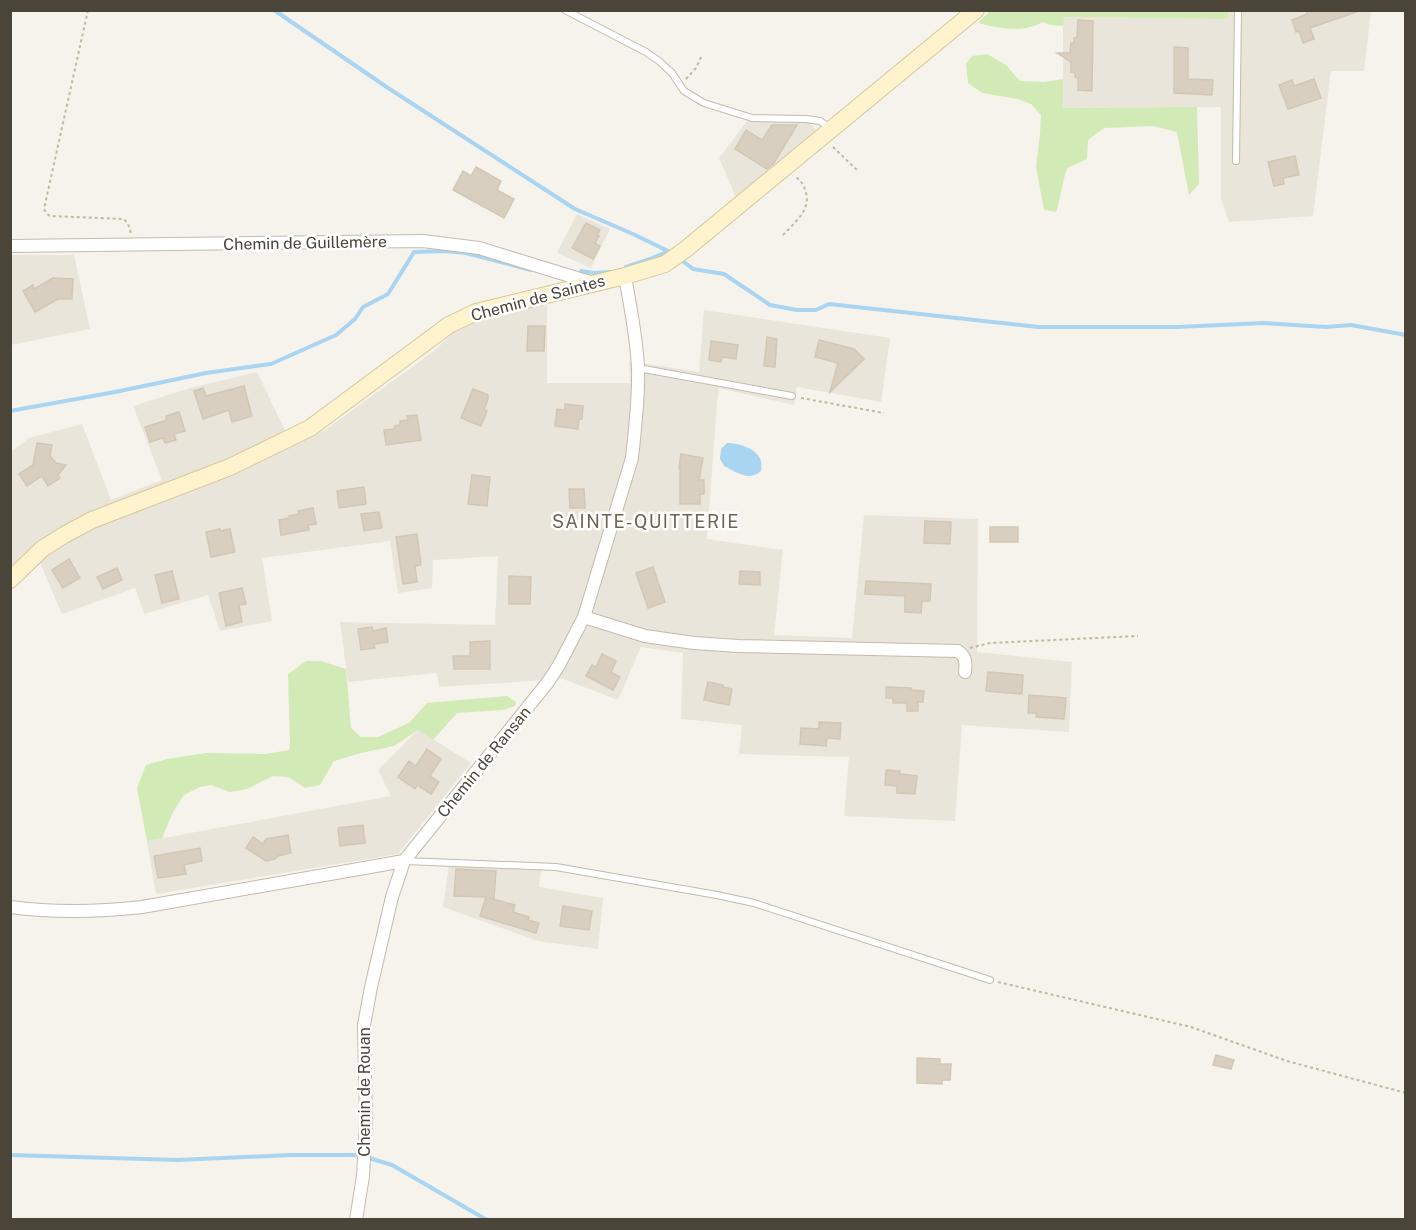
<svg xmlns="http://www.w3.org/2000/svg" width="1416" height="1230" font-family="'Public Sans',sans-serif">
<style>
.residential{fill:#eae5da}
.green{fill:#d2eab5}
.water{fill:#a9d4f2}
.lines{fill:none;stroke-linecap:round;stroke-linejoin:round}
.stream{stroke:#a9d4f2;stroke-width:4}
.building{fill:#d8cfc1;stroke:#d3c7b4;stroke-width:1.5}
.lane-casing{stroke:#c2bbae;stroke-width:8}
.street-casing{stroke:#c2bbae;stroke-width:14}
.secondary-casing{stroke:#d6c79b;stroke-width:18}
.path{stroke:#c4b79f;stroke-width:2;stroke-dasharray:3 3;stroke-linecap:butt}
.lane{stroke:#fff;stroke-width:6}
.street{stroke:#fff;stroke-width:12}
.secondary{stroke:#fff3cd;stroke-width:16}
.labels{text-anchor:middle;dominant-baseline:central;stroke-width:5;stroke-linejoin:round;paint-order:stroke}
.street-label{font-size:16px;fill:#4b4439;stroke:#fff}
.neighbourhood-label{font-size:18px;letter-spacing:1.5px;fill:#6e6250;stroke:#fff}
</style>
<rect width="100%" height="100%" fill="#f6f3ec"/>
<g class="residential">
<path d="M1228,11h143l-7,60h-33l-18,145 -84,6 -8,-23v-92l-158,1v-91l165,2z"/>
<path d="M747,121l61,1 9,9 -79,71 -19,-44z"/>
<path d="M577,214l33,15 -19,39 -34,-15z"/>
<path d="M11,255h63l16,74 -79,16z"/>
<path d="M547,302v81h83l-1,-21 13,1 57,9 5,-62 186,28 -9,64 -84,-15 -3,18 -75,-17 -2,15 -10,136 76,11 -9,85 78,3 12,-123 114,4 -1,133 95,10 -3,70 -107,-7 -7,96 -111,-5 5,-59 -110,-3 3,-29 -61,-6 2,-66 -42,-6 -23,53 -55,-21 -124,8 -2,-14 -89,9 -8,-60 155,3 3,-69 -65,4 -1,28 -34,5 -8,-52 -128,17 10,63 -52,10 -12,-36 -64,19 -9,-26 -73,26 -22,-51 -12,-12 -17,18v-117l18,-14 53,-14 29,76 51,-20 -29,-74 57,-18 67,-16 35,73 33,-15 109,-79 20,-19 24,-14z"/>
<path d="M418,730l53,33 -73,91 -242,40 -9,-53 244,-45 -13,-26z"/>
<path d="M449,866l44,1 48,3 -2,17 64,11 -5,51 -60,-8 -95,-34z"/>
</g>
<g class="green">
<path d="M990,11l238,-1v9l-164,-2 -1,9 -13,-1 -7,-3c-22,12 -43,6 -65,1z"/>
<path d="M987,54l19,11 14,16 24,1 19,-3v29l134,-1 2,77 -10,11 -12,-63 -24,-6 -49,2 -16,12 -1,19 -20,9c-5,15 -6,29 -11,44l-12,-2 -8,-43 4,-33 1,-19 -10,-11 -13,-5 -36,-6 -14,-10 -2,-19 6,-8z"/>
<path d="M306,661h15l25,8 5,59 10,9h17l31,-14 18,-20 80,-7 9,6 -1,4 -12,4 -46,3 -24,27 -15,-10 -24,16 -33,7 -27,8 -14,24 -15,3 -17,-11 -15,-1 -26,13 -17,3 -19,-7 -11,2 -16,8 -11,17 -11,26 -15,3 -10,-53 9,-23 21,-6 39,-6 59,1 24,-4 1,-7 -2,-69z"/>
</g>
<path class="water" d="M727,443c11,0 30,5 34,18 1,3 0,7 0,10 -13,11 -24,1 -37,-5l-4,-7 1,-10z"/>
<g class="lines">
<g class="stream">
<path d="M274,10l114,78 187,121 58,25 39,19"/>
<path d="M680,259l13,10 31,5 46,31 27,5h19l13,-6 209,23h139l87,-4 62,4 25,-2 55,10"/>
<path d="M626,267l24,-8 19,-8"/>
<path d="M581,271l13,2 16,-1"/>
<path d="M10,411l105,-19 91,-19 65,-9 65,-29 19,-16 8,-12 25,-13 26,-42 32,-1 20,2 65,17"/>
<path d="M10,1155l168,5 113,-5h64"/>
<path d="M369,1158l23,7 95,55"/>
</g>
</g>
<g class="building">
<path d="M1307,10h48l1,2 -46,16 4,11 -11,4 -4,-12 -3,1 -4,-12 15,-6z"/>
<path d="M1078,20l15,1 -1,70 -14,-1v-12l-3,-1v-4l-4,-1v-10l-14,-9h13l1,-10h3v-5l3,-1z"/>
<path d="M1174,47l14,1v31l25,1 -1,15 -38,-2z"/>
<path d="M1314,79l7,19 -33,11 -9,-24 13,-5 2,6z"/>
<path d="M772,125h25l-23,38 -7,6 -32,-20 11,-19 16,10z"/>
<path d="M1295,156l4,19 -16,3 1,6 -10,2 -6,-24z"/>
<path d="M476,167l25,14 -4,9 17,9 -10,19 -51,-28 10,-19 8,5z"/>
<path d="M586,223l14,7 -3,5 2,1 -4,7 5,3 -7,13 -21,-11z"/>
<path d="M53,278l20,1 -1,20h-14l-23,13 -12,-21 10,-6 1,4z"/>
<path d="M528,326h17l-1,25h-17z"/>
<path d="M767,337l10,2 -2,28 -11,-1z"/>
<path d="M819,340l35,9 10,10 -34,33 8,-29 -23,-6z"/>
<path d="M711,341l27,4 -2,14 -14,-2 -1,5 -12,-2z"/>
<path d="M244,386l8,30 -20,6 -3,-12 -26,9 -9,-28 9,-3 3,8z"/>
<path d="M473,389l15,6v4l-4,11 3,1 -6,15 -20,-8z"/>
<path d="M565,404l18,2 -1,13h-3l-1,10 -23,-3 2,-17 8,1z"/>
<path d="M179,412l6,19 -11,3 2,6 -11,3 -2,-5 -13,4 -5,-15 22,-7 -1,-4z"/>
<path d="M417,415l4,25 -35,5 -2,-15 11,-1 -1,-3 6,-1v-4l8,-1 -1,-4z"/>
<path d="M37,443l15,2 -2,11 6,7 10,2 -8,10 2,3 -12,8 -6,-10 -15,10 -8,-12 14,-9z"/>
<path d="M681,454l22,4 -4,22h5v14h-4v10h-20v-36h-1z"/>
<path d="M472,475l18,2 -3,29 -19,-2z"/>
<path d="M364,487l2,17 -27,4 -2,-17z"/>
<path d="M569,489h15l1,19h-15z"/>
<path d="M313,508l3,16 -8,1 1,5 -28,5 -2,-15 10,-2v-2l10,-2 -1,-3z"/>
<path d="M379,512l3,16 -18,3 -3,-17z"/>
<path d="M925,521l26,1 -1,22 -26,-1z"/>
<rect x="990" y="527" width="28" height="15"/>
<path d="M220,529v2l10,-2 5,23 -24,5 -5,-25z"/>
<path d="M417,534l4,31 -6,1 2,16 -14,2 -7,-47z"/>
<path d="M69,559l11,19 -17,10 -11,-18z"/>
<path d="M653,567l12,35 -17,6 -12,-35z"/>
<path d="M117,568l5,12 -19,9 -6,-12z"/>
<path d="M172,571l7,28 -17,4 -7,-28z"/>
<path d="M740,571l20,1v13l-21,-1z"/>
<path d="M509,576l22,1 -1,27h-21z"/>
<path d="M866,581l65,3 -1,17h-8l-1,12 -16,-1v-16l-40,-2z"/>
<path d="M242,588l4,16 -7,1 3,17 -16,4 -7,-33z"/>
<path d="M372,627l1,4 13,-3 2,14 -14,2 1,4 -14,2 -3,-21z"/>
<path d="M490,641v28h-36l-1,-13h17v-14z"/>
<path d="M602,654l14,7 -5,11 9,5 -7,13 -27,-14 6,-11 4,2z"/>
<path d="M988,672l35,3 -1,19 -36,-3z"/>
<path d="M708,682l15,3v2l9,2 -3,16 -25,-5z"/>
<path d="M886,687l25,1v2l13,1 -1,11h-5v9h-11v-8h-14v-5h-7z"/>
<path d="M1029,695l37,3 -2,21 -28,-2 1,-4h-9z"/>
<path d="M819,722l22,1 -1,16 -13,-1 -1,8 -26,-2 1,-16 18,1z"/>
<path d="M427,749l14,10 -11,17 9,6 -8,12 -14,-9 -2,4 -17,-12 11,-16 7,5z"/>
<path d="M886,770l14,1v3l17,2 -2,18 -18,-1v-7l-12,-1z"/>
<path d="M363,825l2,18 -25,3 -2,-18z"/>
<path d="M288,835l3,18 -13,3 -3,3 -9,2 -20,-13 7,-11 10,7 3,-5z"/>
<path d="M200,848l2,13 -18,4 2,9 -28,4 -4,-22z"/>
<path d="M456,869l40,2 -2,27h-5l26,7 -2,7 16,5 -1,3 11,3 -3,10 -56,-17 6,-19 -32,-1z"/>
<path d="M563,906l29,5 -3,19 -29,-4z"/>
<path d="M1216,1055l18,5 -3,9 -18,-4z"/>
<path d="M917,1058l23,1v5h11l-1,16h-8v4l-25,-1z"/>
</g>
<g class="lines">
<defs>
<g id="lane">
<path d="M565,10l81,42 13,9 13,12 12,18 20,12 48,15 54,1 14,2 10,7"/>
<path d="M1236,161l2,-151"/>
<path d="M638,368l154,28"/>
<path d="M405,861l151,6 161,28 37,8 236,77"/>
</g>
<g id="street">
<path d="M10,246l413,-5 56,7 114,35"/>
<path d="M584,617l61,19 49,7 44,3 220,5c8,6 8,11 7,21"/>
<path d="M10,907c45,6 88,5 132,0l262,-46 144,-179 11,-17 25,-48 48,-159c3,-30 7,-59 6,-89 -1,-31 -8,-63 -13,-93"/>
<path d="M356,1220l7,-44 3,-56 -2,-95 7,-38 21,-90 12,-36"/>
</g>
<path id="secondary" d="M10,580l32,-31 22,-14 28,-15 138,-53 80,-39 139,-103 27,-13 149,-36 40,-12 21,-15 57,-47 233,-192"/>
</defs>
<use href="#lane" class="lane-casing"/>
<use href="#street" class="street-casing"/>
<use href="#secondary" class="secondary-casing"/>
<g class="path">
<path d="M88,10l-44,199 3,5 3,2 74,3 4,5 3,9"/>
<path d="M686,79l10,-11 6,-13"/>
<path d="M833,147l24,23"/>
<path d="M783,235c11,-12 28,-25 23,-42 -2,-8 -4,-11 -10,-16"/>
<path d="M801,398l83,15"/>
<path d="M970,648l20,-5 148,-7"/>
<path d="M998,982l193,45 96,34 119,32"/>
</g>
<use href="#lane" class="lane"/>
<use href="#street" class="street"/>
<use href="#secondary" class="secondary"/>
</g>
<g class="labels">
<g class="street-label">
<text transform="translate(305 243) rotate(-1)">Chemin de Guillemère</text>
<text transform="translate(538 298) rotate(-15)">Chemin de Saintes</text>
<text transform="translate(484 762) rotate(-51)">Chemin de Ransan</text>
<text transform="translate(364 1092) rotate(-90)">Chemin de Rouan</text>
</g>
<g class="neighbourhood-label">
<text x="646" y="521">SAINTE-QUITTERIE</text>
</g>
</g>
<rect width="1416" height="1230" fill="none" stroke="#4b4439" stroke-width="24"/>
</svg>
